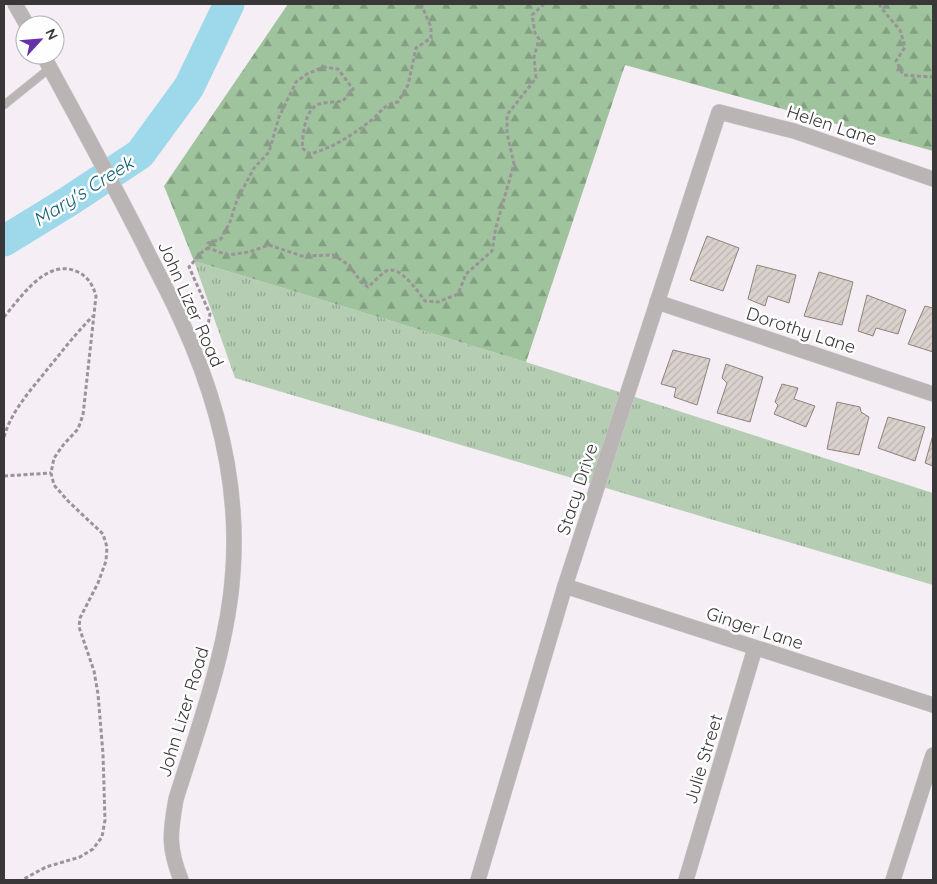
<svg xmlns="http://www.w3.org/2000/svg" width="937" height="884" font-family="Quicksand,sans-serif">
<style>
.grass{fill:url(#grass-tufts)}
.forest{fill:url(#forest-firs)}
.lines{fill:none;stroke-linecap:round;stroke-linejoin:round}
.river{stroke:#9dd8eb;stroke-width:31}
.building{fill:url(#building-hatch);stroke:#8c837f}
.service-casing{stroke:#d0c9cf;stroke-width:9}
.minor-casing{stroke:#d0c9cf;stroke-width:16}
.tertiary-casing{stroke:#d0c9cf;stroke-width:16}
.path{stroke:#9a9499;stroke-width:3;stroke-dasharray:4 2.5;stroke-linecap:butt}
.service{stroke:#bab5b5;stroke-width:8}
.minor{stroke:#bab5b5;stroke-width:15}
.tertiary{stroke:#bab5b5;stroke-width:15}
.labels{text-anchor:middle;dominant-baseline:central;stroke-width:5;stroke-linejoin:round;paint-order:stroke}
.street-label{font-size:18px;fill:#3a3739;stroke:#fefefe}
.water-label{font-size:19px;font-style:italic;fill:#146175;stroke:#fefefe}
</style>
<defs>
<pattern id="grass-tufts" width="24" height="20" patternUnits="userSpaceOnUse" patternTransform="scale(1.25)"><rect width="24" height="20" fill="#b4cdb3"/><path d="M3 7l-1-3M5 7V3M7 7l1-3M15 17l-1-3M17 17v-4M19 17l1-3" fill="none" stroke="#93a793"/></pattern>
<pattern id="forest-firs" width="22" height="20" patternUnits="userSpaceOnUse" patternTransform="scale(1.25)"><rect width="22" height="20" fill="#9fc39d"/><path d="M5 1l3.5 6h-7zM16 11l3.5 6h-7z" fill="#839f81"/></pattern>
<pattern id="building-hatch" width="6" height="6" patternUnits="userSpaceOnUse" patternTransform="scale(1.25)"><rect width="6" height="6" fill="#dad1cc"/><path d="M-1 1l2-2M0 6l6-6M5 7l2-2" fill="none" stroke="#bcb4b0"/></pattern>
</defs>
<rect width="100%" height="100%" fill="#f6eef5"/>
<path class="grass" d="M194,261l332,101 407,131v92l-698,-207z"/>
<path class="forest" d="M288,4h645v147l-308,-86 -99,297 -332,-101 -30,-75z"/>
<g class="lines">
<path class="river" d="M4,241l65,-40 71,-47 49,-67 40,-83"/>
</g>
<g class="building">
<path d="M707,236l32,12 -16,43 -33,-11z"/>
<path d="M757,265l39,10 -7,28 -21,-7 -3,10 -17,-7z"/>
<path d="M819,272l34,10 -11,43 -38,-9z"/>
<path d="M867,295l39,15 -8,24 -22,-6 -3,8 -15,-5z"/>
<path d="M925,306l8,2v44l-25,-8z"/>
<path d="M673,350l37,9 -13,46 -23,-8 2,-9 -15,-4z"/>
<path d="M726,364l37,13 -13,45 -33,-9 10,-30 -5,-5z"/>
<path d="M782,384l16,4 -4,11 21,7 -9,21 -32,-13 4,-9 -3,-3z"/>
<path d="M837,402l23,5 1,5 8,5 -10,38 -32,-6z"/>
<path d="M888,417l37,10 -10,34 -37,-13z"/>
<path d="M933,435v31l-8,-3z"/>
</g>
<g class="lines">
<defs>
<path id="service" d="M4,105l46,-37"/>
<g id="minor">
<path d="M657,302l276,92"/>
<path d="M565,586l368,119"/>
<path d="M478,880l87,-294 154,-474 75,19 139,48"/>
<path d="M686,880l69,-232"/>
<path d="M893,880l40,-125"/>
</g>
<g id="tertiary">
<path d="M15,4l12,21"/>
<path d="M43,55c34,63 69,126 101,190 12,25 26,50 37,75 36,78 58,165 52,251 -5,78 -34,154 -57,228 -6,34 -8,48 5,81"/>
</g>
</defs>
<use href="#service" class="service-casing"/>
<use href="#minor" class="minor-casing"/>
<use href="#tertiary" class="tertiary-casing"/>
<g class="path">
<path d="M421,4l10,23v11l-15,10 -8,37 -10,17c-15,2 -17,11 -29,20 -18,14 -37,26 -59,32l-8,-6c1,-13 2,-38 17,-44 7,-2 17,-2 24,-3l10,-12 -15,-20 -14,-2 -17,7 -11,8 -17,35 -10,35 -15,16 -17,32 -7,22 -9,17 -13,4v5l20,7 21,-3 20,-7 33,11 31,-1 16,10 12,17 7,5c6,-5 12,-12 18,-16 14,-7 32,21 39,30l13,1 20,-8 8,-20 26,-23 4,-24 18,-63 -7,-31v-18l29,-37 -2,-21 5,-18 -4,-6 -3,-18 12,-11"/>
<path d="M879,4l3,5 18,21 5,17 -9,14 7,14 30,2"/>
<path d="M4,317c17,-20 43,-60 74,-45 10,5 15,13 18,24l-13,119 -5,14 -14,15 -10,14 -3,15 3,12 14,16 35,33 4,13 -1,14 -8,22 -18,35 -1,9 15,44 4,23 5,60 2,66 -3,17 -9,12 -13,8 -34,10 -24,13"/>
<path d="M204,327l4,-2 2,-11 -21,-47 12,-14 7,-5"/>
<path d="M4,437c8,-28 28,-48 46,-71 14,-17 27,-34 43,-50"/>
<path d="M4,476l47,-3"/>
</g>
<use href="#service" class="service"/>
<use href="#minor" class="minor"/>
<use href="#tertiary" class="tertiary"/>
</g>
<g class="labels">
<g class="street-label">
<text transform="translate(832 125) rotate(18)">Helen Lane</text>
<text transform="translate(191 304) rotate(66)">John Lizer Road</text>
<text transform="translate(801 330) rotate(18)">Dorothy Lane</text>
<text transform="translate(577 489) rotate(-72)">Stacy Drive</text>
<text transform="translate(755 628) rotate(18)">Ginger Lane</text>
<text transform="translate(183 712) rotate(-73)">John Lizer Road</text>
<text transform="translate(703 759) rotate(-73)">Julie Street</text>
</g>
<g class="water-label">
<text transform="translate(83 191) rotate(-32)">Mary's Creek</text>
</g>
</g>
<rect width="937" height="884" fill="none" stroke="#3a3739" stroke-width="10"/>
<g transform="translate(40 40) rotate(64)"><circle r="24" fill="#fefefe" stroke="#b0aeaf"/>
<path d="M0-4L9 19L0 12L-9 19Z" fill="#6632a9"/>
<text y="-8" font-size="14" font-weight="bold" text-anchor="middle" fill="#3a3739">N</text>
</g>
</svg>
